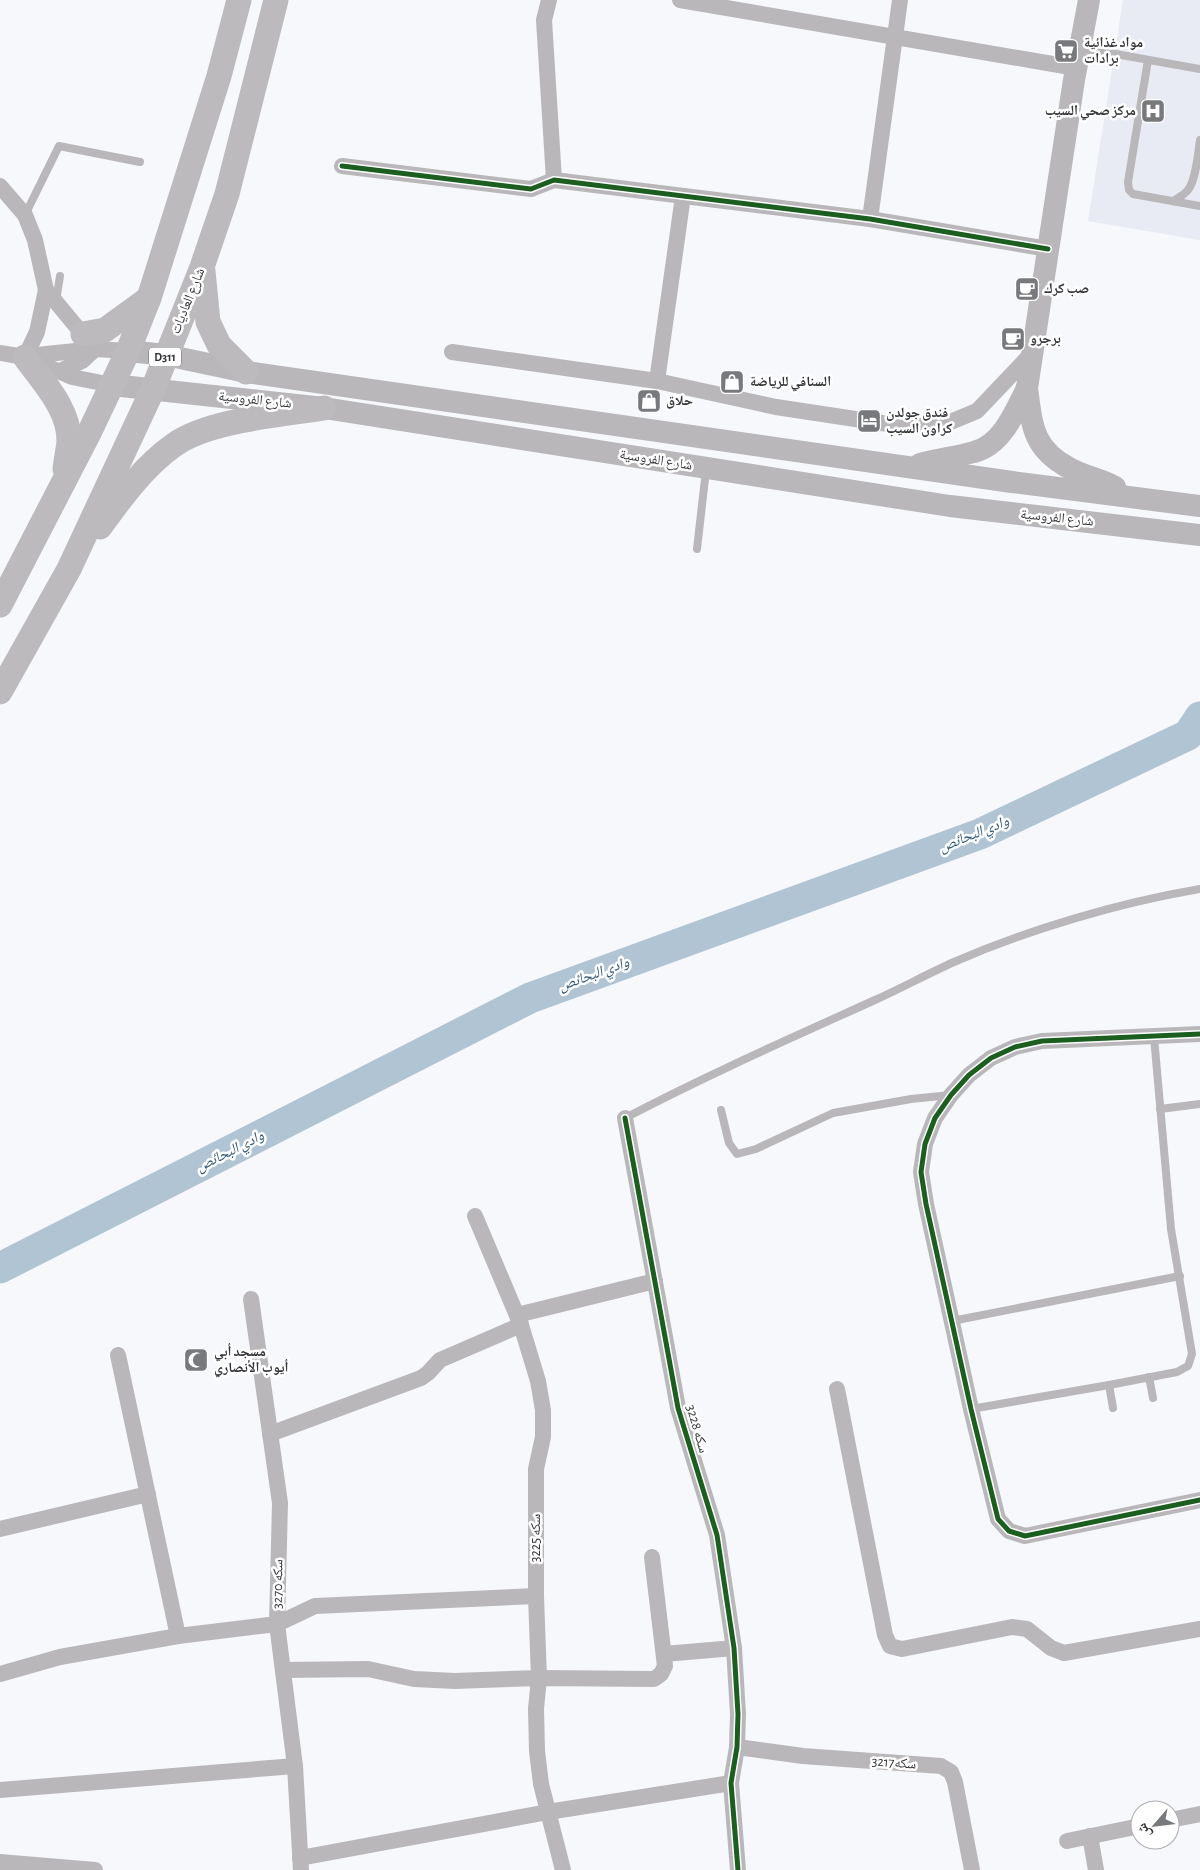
<svg xmlns="http://www.w3.org/2000/svg" width="1200" height="1870" font-family="'Alegreya Sans','Noto Naskh Arabic',sans-serif">
<style>
.built{fill:#e8eaf4}
.lines{fill:none;stroke-linecap:round;stroke-linejoin:round}
.river{stroke:#b1c4d3;stroke-width:31}
.lane{stroke:#bab7ba;stroke-width:8}
.street{stroke:#bab7ba;stroke-width:16}
.secondary{stroke:#b9b7b9;stroke-width:22}
.primary{stroke:#bcbabd;stroke-width:25}
.cycleway-casing{stroke:#fff;stroke-width:8}
.cycleway{stroke:#1b5e20;stroke-width:5}
.labels{text-anchor:middle;dominant-baseline:central;stroke-width:5;stroke-linejoin:round;paint-order:stroke}
.shield{fill:#fff;stroke:#717274;stroke-width:1}
.shield-label{font-size:12px;font-weight:bold;fill:#343538}
.poi-label{font-size:14px;font-weight:bold;fill:#343538;stroke:#fff;text-anchor:start}
.street-label{font-size:14px;fill:#343538;stroke:#fff}
.water-label{font-size:15px;font-style:italic;fill:#2e5878;stroke:#fff}
</style>
<rect width="100%" height="100%" fill="#f6f8fc"/>
<path class="built" d="M1123,0h77v240l-112,-19z"/>
<g class="lines">
<path class="river" d="M0,1268l530,-270 450,-164 208,-99 12,-18"/>
<g class="lane">
<path d="M1082,48l118,21"/>
<path d="M1148,60l-20,122 1,8 4,4 67,12"/>
<path d="M1173,201c5,-3 11,-6 15,-11 8,-10 10,-37 12,-50"/>
<path d="M25,215l34,-69 81,16"/>
<path d="M56,301l4,-25"/>
<path d="M697,549l9,-79"/>
<path d="M1160,1109l40,-5"/>
<path d="M721,1110l8,33 8,11 19,-5 77,-36 78,-14 40,-4"/>
<path d="M625,1118c82,-43 166,-80 250,-118 27,-12 52,-26 79,-38 76,-33 164,-59 246,-73"/>
<path d="M952,1321l228,-45"/>
<path d="M1149,1377l4,21"/>
<path d="M1109,1385l4,23"/>
<path d="M971,1409l138,-24 68,-13 11,-6 4,-12 -21,-125 -17,-192"/>
</g>
<g class="street">
<path d="M549,0l-5,20 10,160"/>
<path d="M680,0l396,68"/>
<path d="M342,166l189,23 23,-9 316,39 178,30"/>
<path d="M0,186l25,29 10,25 11,50 49,59 -13,12 -22,10"/>
<path d="M870,219l30,-219"/>
<path d="M452,352l205,29 119,26 132,20 40,-4 29,-12 55,-58"/>
<path d="M0,353l25,4 47,20 40,8"/>
<path d="M27,356l68,-7 33,2"/>
<path d="M25,357l12,-25 9,-42"/>
<path d="M657,381l26,-185"/>
<path d="M1200,1034l-158,7 -27,6 -24,11 -22,17 -18,20 -16,23 -10,26 -4,28 5,32 45,205 27,110 11,12 16,5 175,-36"/>
<path d="M625,1118l53,290 39,127 17,113 4,66 -1,33 -6,36 7,87"/>
<path d="M475,1216l46,109 17,56 5,29v27l-7,32v127l3,82 -3,31 1,42 4,33 22,86"/>
<path d="M251,1299l29,204 -3,121 18,142 6,104"/>
<path d="M517,1315l138,-34"/>
<path d="M118,1355l60,281 99,-12 38,-18 221,-10"/>
<path d="M837,1389l48,246 5,11 12,3 110,-22 15,2 24,19 13,5 136,-24"/>
<path d="M270,1434l151,-56 7,-5 12,-13 81,-35"/>
<path d="M0,1529l148,-35"/>
<path d="M664,1654l70,-6"/>
<path d="M283,1670l85,-1 46,10 41,2 84,-3 115,1 7,-5 4,-8 -13,-109"/>
<path d="M0,1674l60,-17 118,-21"/>
<path d="M737,1747l66,9 138,10 10,6 4,10 17,88"/>
<path d="M0,1790l295,-24"/>
<path d="M1170,1820l30,-6"/>
<path d="M1090,1836l6,34"/>
<path d="M1067,1841l73,-15"/>
<path d="M300,1858l248,-46 183,-29"/>
<path d="M0,1862l95,8"/>
</g>
<g class="secondary">
<path d="M1089,0l-15,80 -47,308c5,37 5,60 42,80 14,8 32,11 46,19"/>
<path d="M128,351l38,4 80,17 766,110 188,24"/>
<path d="M112,385l212,23 626,98 250,29"/>
<path d="M920,464c18,-5 36,-7 54,-12 28,-7 41,-40 53,-64"/>
</g>
<g class="primary">
<path d="M203,271l5,51 11,23 27,27"/>
<path d="M83,334l22,-4 44,-32"/>
<path d="M25,357c17,24 45,52 44,85 -1,9 -3,18 -4,27"/>
<path d="M100,527c21,-29 44,-61 74,-82 35,-25 107,-30 150,-37"/>
<path d="M0,605l90,-174 38,-80 21,-53 70,-222 20,-76"/>
<path d="M0,692l69,-123 84,-180 28,-69 21,-53 25,-73 49,-194"/>
</g>
<defs>
<g id="cycleway">
<path d="M342,166l189,23 23,-9 316,39 178,30"/>
<path d="M1200,1034l-158,7 -27,6 -24,11 -22,17 -18,20 -16,23 -10,26 -4,28 5,32 45,205 27,110 11,12 16,5 175,-36"/>
<path d="M625,1118l53,290 39,127 17,113 4,66 -1,33 -6,36 7,87"/>
</g>
</defs>
<use href="#cycleway" class="cycleway-casing"/>
<use href="#cycleway" class="cycleway"/>
</g>
<defs>
<symbol id="supermarket-square" viewBox="-11 -11 22 22"><rect x="-9" y="-9" width="18" height="18" rx="4" fill="#78797d" stroke="#fff"/><path d="M-6-5.5h2.5l.6 2H6L4.5 2H-2.5L-4.4-4H-6ZM-1.5 3.2a1.3 1.3 0 1 0 .1 0ZM3 3.2a1.3 1.3 0 1 0 .1 0Z" fill="#fff"/></symbol>
<symbol id="hospital-square" viewBox="-11 -11 22 22"><rect x="-9" y="-9" width="18" height="18" rx="4" fill="#78797d" stroke="#fff"/><path d="M-5-5h3v3.5h4V-5h3V5h-3V1.5h-4V5h-3Z" fill="#fff"/></symbol>
<symbol id="cafe-square" viewBox="-11 -11 22 22"><rect x="-9" y="-9" width="18" height="18" rx="4" fill="#78797d" stroke="#fff"/><path d="M-5.5-4.5H6V0H3Q3 3.5 0 3.5H-2.5Q-5.5 3.5-5.5 0ZM3-3.2v2h1.7v-2ZM-6 4.5H4V6H-6Z" fill="#fff"/></symbol>
<symbol id="shop-square" viewBox="-11 -11 22 22"><rect x="-9" y="-9" width="18" height="18" rx="4" fill="#78797d" stroke="#fff"/><path d="M-5-2.5h2.3a2.7 3.5 0 0 1 5.4 0H5L5.5 6h-11ZM-1.5-2.5h3a1.5 2.3 0 0 0-3 0Z" fill="#fff"/></symbol>
<symbol id="hotel-square" viewBox="-11 -11 22 22"><rect x="-9" y="-9" width="18" height="18" rx="4" fill="#78797d" stroke="#fff"/><path d="M-6-4.5h1.5V1H6V5H4.5V3h-9V5H-6ZM-4 0a1.8 1.8 0 1 1 3.6 0ZM.5 0V-2.5h3Q6-2.5 6 0Z" fill="#fff"/></symbol>
<symbol id="mosque-square" viewBox="-11 -11 22 22"><rect x="-9" y="-9" width="18" height="18" rx="4" fill="#78797d" stroke="#fff"/><path d="M3.5-4.9A6 6 0 1 0 3.5 4.9A5 5 0 1 1 3.5-4.9Z" fill="#fff"/></symbol>
</defs>
<g fill-rule="evenodd">
<use href="#supermarket-square" x="1052" y="37" width="28" height="28"/>
<use href="#hospital-square" x="1139" y="97" width="28" height="28"/>
<use href="#cafe-square" x="1013" y="275" width="28" height="28"/>
<use href="#cafe-square" x="999" y="325" width="28" height="28"/>
<use href="#shop-square" x="718" y="368" width="28" height="28"/>
<use href="#shop-square" x="635" y="387" width="28" height="28"/>
<use href="#hotel-square" x="855" y="407" width="28" height="28"/>
<use href="#mosque-square" x="182" y="1346" width="28" height="28"/>
</g>
<g class="labels">
<rect class="shield" x="149" y="347.5" width="32" height="19" rx="4"/>
<g class="shield-label">
<text x="165" y="357">D311</text>
</g>
<g class="poi-label">
<text x="1084" y="43">مواد غذائية<tspan x="1084" dy="16">برادات</tspan></text>
<text x="1136" y="111" text-anchor="end">مركز صحي السيب</text>
<text x="1044" y="289">صب كرك</text>
<text x="1030" y="339">برجرو</text>
<text x="750" y="382">السنافي للرياضة</text>
<text x="666" y="401">حلاق</text>
<text x="886" y="413">فندق جولدن<tspan x="886" dy="16">كراون السيب</tspan></text>
<text x="214" y="1352">مسجد أبي<tspan x="214" dy="16">أيوب الأنصاري</tspan></text>
</g>
<g class="street-label">
<text transform="translate(188 301) rotate(-68)">شارع العاديات</text>
<text transform="translate(255 400) rotate(6)">شارع الفروسية</text>
<text transform="translate(656 460) rotate(9)">شارع الفروسية</text>
<text transform="translate(1057 518) rotate(6)">شارع الفروسية</text>
<text transform="translate(697 1429) rotate(74)">سكه 3228</text>
<text transform="translate(536 1538) rotate(-90)">سكه 3225</text>
<text transform="translate(278 1584) rotate(-89)">سكه 3270</text>
<text transform="translate(894 1763) rotate(4)">سكه3217</text>
</g>
<g class="water-label">
<text transform="translate(974 834) rotate(-22)">وادي البحائص</text>
<text transform="translate(594 974) rotate(-20)">وادي البحائص</text>
<text transform="translate(230 1151) rotate(-27)">وادي البحائص</text>
</g>
</g>
<g transform="translate(1155 1825) rotate(242)"><circle r="24" fill="#ffffff" stroke="#aeaeaf"/>
<path d="M0-4L9 19L0 12L-9 19Z" fill="#78797d"/>
<text y="-8" font-size="14" font-weight="bold" text-anchor="middle" fill="#343538">ش</text>
</g>
</svg>
